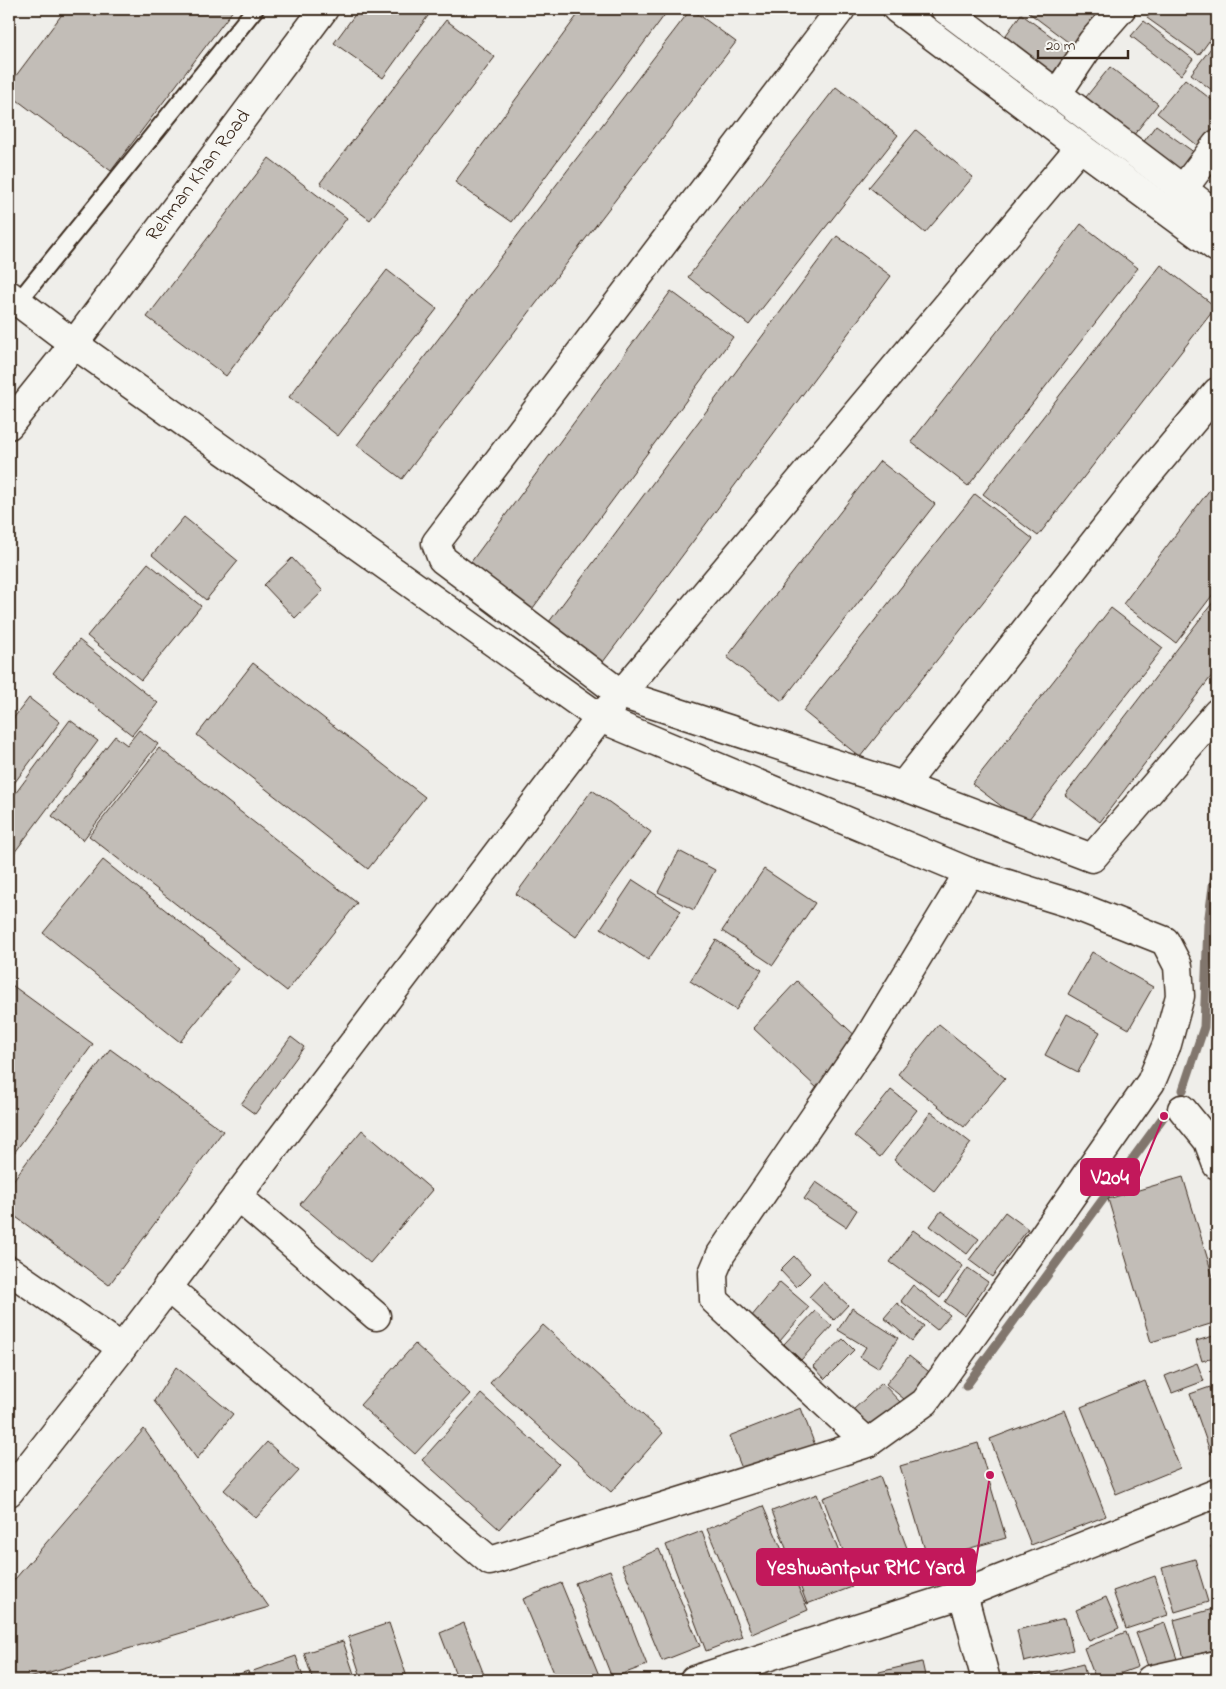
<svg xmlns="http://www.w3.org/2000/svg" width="1226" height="1689" font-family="'Indie Flower',sans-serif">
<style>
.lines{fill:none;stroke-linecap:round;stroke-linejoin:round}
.stream{stroke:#81766d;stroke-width:9}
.building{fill:#c2bdb7;stroke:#3b2a1e}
.service-casing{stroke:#3b2a1e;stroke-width:20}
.minor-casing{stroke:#3b2a1e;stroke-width:31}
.tertiary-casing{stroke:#3b2a1e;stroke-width:31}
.service{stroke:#f6f6f2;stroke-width:16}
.minor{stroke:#f6f6f2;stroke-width:28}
.tertiary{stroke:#f6f6f2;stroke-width:28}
.labels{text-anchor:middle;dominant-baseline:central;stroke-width:4.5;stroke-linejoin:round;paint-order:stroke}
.street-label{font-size:20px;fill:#3b2a1e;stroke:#f6f6f2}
.leader{fill:none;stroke:#c2185b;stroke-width:2}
.callout-dot{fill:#c2185b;stroke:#f6f6f2;stroke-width:2}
.callout{fill:#c2185b;stroke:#c2185b;stroke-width:2}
.callout-label{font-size:21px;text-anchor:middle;font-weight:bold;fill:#fff}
</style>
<rect width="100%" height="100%" fill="#efeeea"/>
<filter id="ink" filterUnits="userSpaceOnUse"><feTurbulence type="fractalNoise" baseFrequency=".02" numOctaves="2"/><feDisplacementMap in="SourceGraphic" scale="10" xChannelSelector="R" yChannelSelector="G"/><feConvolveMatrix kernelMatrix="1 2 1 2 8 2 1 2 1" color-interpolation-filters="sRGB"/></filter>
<g filter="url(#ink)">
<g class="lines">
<g class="stream">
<path d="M1183,1090l21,-63 4,-103 9,-68"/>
<path d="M966,1386l198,-270"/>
</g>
</g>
<g class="building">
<path d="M66,9h168l-123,162 -102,-77v-9z"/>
<path d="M359,9h74l-50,69 -49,-35z"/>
<path d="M582,9h87l-157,213 -57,-40z"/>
<path d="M691,9l45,33 -334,437 -45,-34z"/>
<path d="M1031,9h69l-28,36 -44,-33z"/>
<path d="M1154,9h48l15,10v11l-18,25 -52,-37z"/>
<path d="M1021,14l49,36 -21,28 -48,-36z"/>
<path d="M446,20l49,37 -125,163 -50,-37z"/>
<path d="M1144,21l49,38 -12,16 -50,-39z"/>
<path d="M1214,44l3,2v48l-26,-20z"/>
<path d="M1110,67l48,37 -32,41 -48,-38z"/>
<path d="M1185,79l32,25v25l-15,20 -45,-36z"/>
<path d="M836,87l62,48 -149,190 -61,-48z"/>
<path d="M1156,125l39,28 -19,26 -39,-28z"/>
<path d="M916,130l57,47 -48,56 -56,-46z"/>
<path d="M269,158l78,60 -121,158 -79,-59z"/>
<path d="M1081,224l57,44 -170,218 -57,-44z"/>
<path d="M837,236l54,40 -291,390 -54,-40z"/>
<path d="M1161,265l55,42 -178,229 -55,-42z"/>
<path d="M387,270l50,39 -99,127 -49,-39z"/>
<path d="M671,291l62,46 -203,275 -62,-46z"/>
<path d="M880,461l55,43 -153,197 -55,-44z"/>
<path d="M1217,480v109l-41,54 -53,-39z"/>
<path d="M975,494l58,45 -173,218 -57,-46z"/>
<path d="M184,517l54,44 -32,39 -54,-45z"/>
<path d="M292,558l31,33 -28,27 -31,-33z"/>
<path d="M148,563l53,43 -60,74 -54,-44z"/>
<path d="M1217,597v72l-117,153 -35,-27z"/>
<path d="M1111,608l52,40 -138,176 -53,-40z"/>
<path d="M79,640l79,63 -26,32 -79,-62z"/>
<path d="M253,663l172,134 -57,72 -171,-134z"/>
<path d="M29,698l31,24 -51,68v-66z"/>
<path d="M70,720l28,21 -84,112 -5,-3v-48z"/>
<path d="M139,730l19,14 -75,96 -31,-24 63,-80 12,9z"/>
<path d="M159,748l198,155 -70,88 -198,-155z"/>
<path d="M592,790l59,42 -75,105 -60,-43z"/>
<path d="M679,851l36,19 -21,40 -36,-18z"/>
<path d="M103,860l136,109 -59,73 -137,-109z"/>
<path d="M764,869l51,34 -42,62 -51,-34z"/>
<path d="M633,880l48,31 -33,49 -47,-32z"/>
<path d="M716,940l46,30 -26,40 -46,-29z"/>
<path d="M1092,952l61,35 -24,42 -61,-35z"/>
<path d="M797,981l65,61 -44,47 -65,-61z"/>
<path d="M9,983l84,61 -84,116z"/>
<path d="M1067,1014l33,18 -22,40 -33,-17z"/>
<path d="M939,1024l66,54 -41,49 -66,-53z"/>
<path d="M291,1037l13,10 -49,67 -14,-10z"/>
<path d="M110,1049l113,82 -114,154 -100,-73v-26z"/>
<path d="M891,1090l26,20 -37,47 -26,-21z"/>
<path d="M931,1112l40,31 -37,48 -40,-31z"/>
<path d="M362,1130l70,60 -62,73 -70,-59z"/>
<path d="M1183,1177l34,113v32l-66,20 -43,-143z"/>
<path d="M816,1182l41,28 -11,17 -42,-28z"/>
<path d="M941,1211l38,28 -12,15 -37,-28z"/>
<path d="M1005,1212l23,17 -36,48 -23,-17z"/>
<path d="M913,1230l50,36 -23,32 -50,-36z"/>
<path d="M794,1256l16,17 -14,14 -16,-17z"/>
<path d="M968,1268l20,14 -23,34 -20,-14z"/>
<path d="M780,1282l29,25 -29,34 -29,-24z"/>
<path d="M823,1282l25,23 -14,15 -25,-23z"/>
<path d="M913,1285l37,30 -13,15 -36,-29z"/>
<path d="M897,1303l27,23 -12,15 -28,-23z"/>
<path d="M852,1308l46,30 -20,30 -18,-11 6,-10 -28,-17z"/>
<path d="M815,1311l17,15 -31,34 -17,-16z"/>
<path d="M543,1325l120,108 -52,59 -121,-109z"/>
<path d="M1217,1335v22l-15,4 -6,-20z"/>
<path d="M843,1339l11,11 -29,29 -12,-13z"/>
<path d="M415,1344l55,50 -55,60 -55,-49z"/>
<path d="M909,1356l24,19 -23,29 -24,-20z"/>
<path d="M1197,1363l7,18 -32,12 -7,-17z"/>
<path d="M176,1367l57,47 -36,45 -43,-58z"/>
<path d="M1145,1381l35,87 -64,26 -35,-87z"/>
<path d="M882,1383l20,21 -30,26 -19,-20z"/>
<path d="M1210,1387l7,22v43l-6,2 -21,-60z"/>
<path d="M481,1394l78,70 -60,65 -77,-69z"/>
<path d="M801,1408l15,40 -71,28 -16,-40z"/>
<path d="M1065,1410l41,106 -75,29 -41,-106z"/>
<path d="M144,1429l125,178 -246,73h-14v-94z"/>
<path d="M267,1442l32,29 -43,47 -32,-28z"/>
<path d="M978,1443l28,95 -78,22 -28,-94z"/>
<path d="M880,1476l33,88 -57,21 -33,-87z"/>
<path d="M817,1494l35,93 -45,17 -35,-93z"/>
<path d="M763,1506l45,104 -56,24 -45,-105z"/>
<path d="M702,1531l40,106 -36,14 -40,-106z"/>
<path d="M1217,1545v25l-6,-24z"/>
<path d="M659,1549l41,97 -38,15 -40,-96z"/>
<path d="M1195,1559l13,43 -33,10 -13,-44z"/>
<path d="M610,1570l37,95 -35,13 -37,-95z"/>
<path d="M1155,1576l13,39 -42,14 -13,-38z"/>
<path d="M561,1583l40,97h-44l-34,-81z"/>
<path d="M1106,1597l13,31 -30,13 -13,-31z"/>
<path d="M1213,1609l4,15v25l-33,9 -10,-38z"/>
<path d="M1065,1618l8,32 -49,12 -7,-32z"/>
<path d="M389,1623l19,57h-46l-14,-43z"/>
<path d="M464,1623l22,57h-28l-18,-47z"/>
<path d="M1165,1623l12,36 -28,10 -13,-36z"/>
<path d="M1126,1632l12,35 -36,13h-6l-12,-32z"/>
<path d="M343,1641l13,39h-43l-9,-27z"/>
<path d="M296,1656l8,24h-48l-3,-9z"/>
<path d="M922,1662l4,18h-45l-2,-8z"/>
<path d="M1083,1664l4,16h-55l-1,-3z"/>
<path d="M248,1671l3,9h-30z"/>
</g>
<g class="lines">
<defs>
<path id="service" d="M18,302l237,-293"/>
<g id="minor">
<path d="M897,9l183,138"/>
<path d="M945,9l272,206"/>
<path d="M1057,94l35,-52 29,-33"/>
<path d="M1183,189l34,-45"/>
<path d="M1217,248l-137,-101 -459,547 282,92 189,72 125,-145"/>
<path d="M74,344l526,374 369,154 100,31 96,38 13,25 2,30 -13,48 -16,38 -139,199 -87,121 -57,41 -378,118 -323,-274"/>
<path d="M903,786l237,-302 77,-92"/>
<path d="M1182,1109l26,32 9,24"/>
<path d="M237,1196l139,120"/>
<path d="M9,1270l113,78"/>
<path d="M868,1443l-154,-143 -1,-27 8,-19 146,-214 102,-168"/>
<path d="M9,1492l113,-144 478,-630 21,-24 -179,-135 -6,-16 405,-534"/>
<path d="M963,1594l23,86"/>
<path d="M1150,1680l67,-15"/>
</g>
<g id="tertiary">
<path d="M9,295l65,49"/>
<path d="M9,425l65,-81 250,-335"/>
<path d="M694,1680l269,-86 254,-101"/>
</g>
</defs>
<use href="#service" class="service-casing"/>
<use href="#minor" class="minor-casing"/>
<use href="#tertiary" class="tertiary-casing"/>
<use href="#service" class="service"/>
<use href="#minor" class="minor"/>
<use href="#tertiary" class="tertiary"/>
</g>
</g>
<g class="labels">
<g class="street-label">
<text transform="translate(199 176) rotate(-53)">Rehman Khan Road</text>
</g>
</g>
<path class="leader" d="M1164 1116L1139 1177M990 1475L975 1567"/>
<g class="callout-dot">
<circle cx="1164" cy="1116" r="5"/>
<circle cx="990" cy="1475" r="5"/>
</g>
<g class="callout">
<rect x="1081" y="1159" width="58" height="36" rx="5"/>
<rect x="757" y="1549" width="218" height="36" rx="5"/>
</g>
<g class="callout-label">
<text x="1110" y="1184">V204</text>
<text x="866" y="1574">Yeshwantpur RMC Yard</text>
</g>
<rect width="1226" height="1689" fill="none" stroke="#f6f6f2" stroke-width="30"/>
<rect x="15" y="15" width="1196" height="1659" fill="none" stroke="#3b2a1e" stroke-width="2" filter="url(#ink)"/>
<path d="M1038 50v8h90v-8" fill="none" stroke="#3b2a1e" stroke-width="2.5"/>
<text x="1046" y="50" font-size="15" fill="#3b2a1e" stroke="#f6f6f2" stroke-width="4" paint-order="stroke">20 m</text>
</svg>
